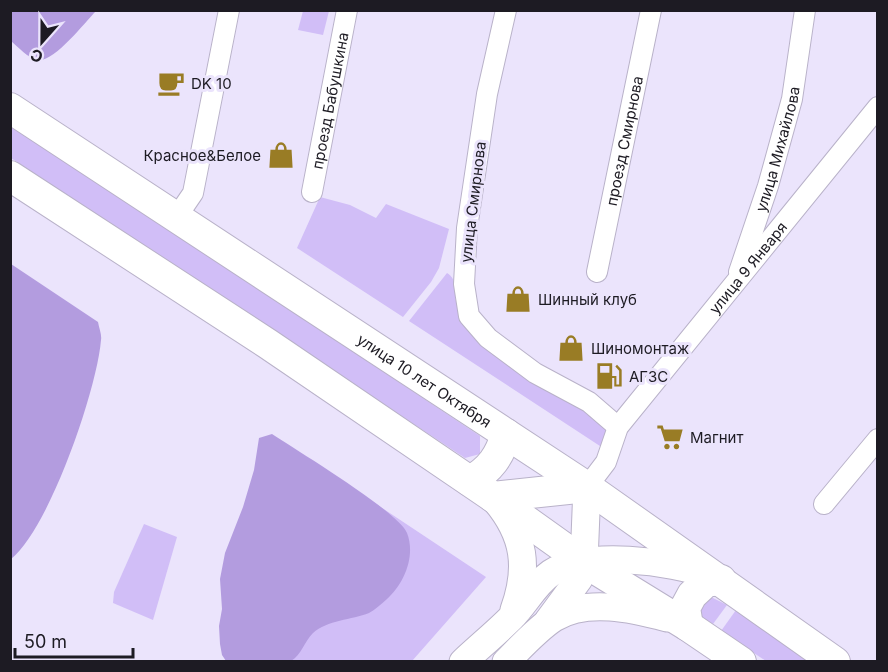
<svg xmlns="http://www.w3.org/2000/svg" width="888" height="672" font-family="Inter,sans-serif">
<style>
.green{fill:#d1bef7}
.forest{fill:#b39cdf}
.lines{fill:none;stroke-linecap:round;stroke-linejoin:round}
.street-casing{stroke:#b9b2c9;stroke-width:22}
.secondary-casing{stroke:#b9b2c9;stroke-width:29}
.primary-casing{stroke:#b9b2c9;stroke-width:32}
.street{stroke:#fff;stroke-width:20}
.secondary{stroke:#fff;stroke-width:27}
.primary{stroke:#fff;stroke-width:30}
.labels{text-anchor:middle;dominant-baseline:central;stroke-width:6;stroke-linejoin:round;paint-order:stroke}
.poi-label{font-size:15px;fill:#1d1b23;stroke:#ebe4fc;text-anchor:start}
.street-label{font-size:15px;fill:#1d1b23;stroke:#ebe4fc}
</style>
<rect width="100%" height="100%" fill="#ebe4fc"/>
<g class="green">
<path d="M303,11h26l-6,24 -25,-5z"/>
<path d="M10,124l470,312v18l-15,4 -454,-300z"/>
<path d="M320,197l30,8 26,13 10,-14 63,25 -10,39 -8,14 -28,35 -106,-69z"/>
<path d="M447,273c11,7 7,17 9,28 1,5 3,10 5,15l118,85 30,30 -6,17 -194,-127z"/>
<path d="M319,466l167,111 -74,84 -121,1 22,-49z"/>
<path d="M144,524l33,13 -24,83 -40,-17 1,-11z"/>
<path d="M707,595l20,10 -14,19 -15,-9z"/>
<path d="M736,610l73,51h-43l-45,-30z"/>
</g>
<g class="forest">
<path d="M10,11l1,-1 85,1c-11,11 -43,53 -59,49 -9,-2 -19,-13 -26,-19z"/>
<path d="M11,264l87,58c1,6 4,13 3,18 -4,50 -52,189 -90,219z"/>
<path d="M272,434c24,16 127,78 135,99 9,23 -3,51 -20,66 -6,5 -12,11 -18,14 -17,7 -42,7 -56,20 -9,9 -11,21 -22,28h-65l-4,-6 -2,-11 -1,-18 3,-17 -2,-30 5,-26 18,-46 11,-37 5,-32z"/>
</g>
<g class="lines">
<defs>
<g id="street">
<path d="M506,10l-19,84 -20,134 -3,56 5,32 19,22 47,35 54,29 29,25"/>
<path id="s1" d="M312,192l35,-182"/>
<path d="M176,218l17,-25 36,-183"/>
<path id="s2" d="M597,272l54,-262"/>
<path id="s3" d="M739,272l29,-86 24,-87 13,-89"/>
<path id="s4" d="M587,487l19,-25 12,-35 260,-320"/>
<path d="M824,504l54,-65"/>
</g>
<g id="secondary">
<path d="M496,501c29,35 33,67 18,109"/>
<path d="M548,621l31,-42 5,-17 3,-75"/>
<path d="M463,662c16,-15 33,-29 48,-44 14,-14 24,-34 40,-45 34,-23 121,-12 158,2"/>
<path d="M506,662c15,-15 31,-33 48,-44 33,-20 79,-9 113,0"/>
</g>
<g id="primary">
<path id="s5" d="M10,108l577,379 248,175"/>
<path d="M10,176l258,168 225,153 91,65 104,64 53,36"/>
<path d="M470,481c20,-11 30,-25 36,-47"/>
<path d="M493,497l94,-10"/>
<path d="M688,626l-3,-18 7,-13 14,-13 15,-2"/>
</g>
</defs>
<use href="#street" class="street-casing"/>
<use href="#secondary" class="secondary-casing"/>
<use href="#primary" class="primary-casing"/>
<use href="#street" class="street"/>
<use href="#secondary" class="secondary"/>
<use href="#primary" class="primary"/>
</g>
<defs>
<symbol id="cafe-bare" viewBox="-9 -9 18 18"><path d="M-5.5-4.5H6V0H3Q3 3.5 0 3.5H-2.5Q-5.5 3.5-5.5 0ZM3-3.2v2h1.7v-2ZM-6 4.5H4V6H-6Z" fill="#997c25" stroke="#ebe4fc" stroke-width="2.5" paint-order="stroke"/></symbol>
<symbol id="shop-bare" viewBox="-9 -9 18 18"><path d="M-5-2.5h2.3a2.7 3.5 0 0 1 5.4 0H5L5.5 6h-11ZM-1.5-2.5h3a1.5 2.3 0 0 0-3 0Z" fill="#997c25" stroke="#ebe4fc" stroke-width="2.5" paint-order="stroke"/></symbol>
<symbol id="fuel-bare" viewBox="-9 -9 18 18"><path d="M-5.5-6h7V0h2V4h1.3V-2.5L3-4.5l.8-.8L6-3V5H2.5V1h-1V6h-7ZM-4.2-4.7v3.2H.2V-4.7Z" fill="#997c25" stroke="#ebe4fc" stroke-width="2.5" paint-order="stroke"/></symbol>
<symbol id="supermarket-bare" viewBox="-9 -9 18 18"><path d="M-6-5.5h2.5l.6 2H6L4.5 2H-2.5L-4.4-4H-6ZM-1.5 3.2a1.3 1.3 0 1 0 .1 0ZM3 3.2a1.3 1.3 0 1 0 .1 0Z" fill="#997c25" stroke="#ebe4fc" stroke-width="2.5" paint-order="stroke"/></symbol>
</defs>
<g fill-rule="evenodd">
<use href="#cafe-bare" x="152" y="64" width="38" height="38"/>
<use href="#shop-bare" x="262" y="136" width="38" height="38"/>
<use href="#shop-bare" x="499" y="280" width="38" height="38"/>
<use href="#shop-bare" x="552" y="329" width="38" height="38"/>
<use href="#fuel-bare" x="590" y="357" width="38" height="38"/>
<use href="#supermarket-bare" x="651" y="418" width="38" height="38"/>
</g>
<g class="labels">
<g class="poi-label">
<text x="191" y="83">DK 10</text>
<text x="261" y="155" text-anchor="end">Красное&amp;Белое</text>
<text x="538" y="299">Шинный клуб</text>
<text x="591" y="348">Шиномонтаж</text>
<text x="629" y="376">АГЗС</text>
<text x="690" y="437">Магнит</text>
</g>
<g class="street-label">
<text stroke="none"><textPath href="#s1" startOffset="93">проезд Бабушкина</textPath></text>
<text stroke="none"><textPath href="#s2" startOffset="134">проезд Смирнова</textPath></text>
<text stroke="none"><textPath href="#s3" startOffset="129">улица Михайлова</textPath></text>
<text transform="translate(473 202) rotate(-83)">улица Смирнова</text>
<text stroke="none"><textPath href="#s4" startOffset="274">улица 9 Января</textPath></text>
<text stroke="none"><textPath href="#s5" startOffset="496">улица 10 лет Октября</textPath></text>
</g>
</g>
<rect width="888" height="672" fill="none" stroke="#1d1b23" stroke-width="24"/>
<g transform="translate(42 42) rotate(201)" stroke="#ebe4fc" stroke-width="4.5" paint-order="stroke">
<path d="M0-4.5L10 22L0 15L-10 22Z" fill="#1d1b23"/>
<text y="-9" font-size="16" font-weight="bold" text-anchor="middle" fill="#1d1b23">С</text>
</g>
<path d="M15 648v9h118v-9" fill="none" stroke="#1d1b23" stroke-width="3"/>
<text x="24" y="648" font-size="18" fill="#1d1b23" stroke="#ebe4fc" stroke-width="4.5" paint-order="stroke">50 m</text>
</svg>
